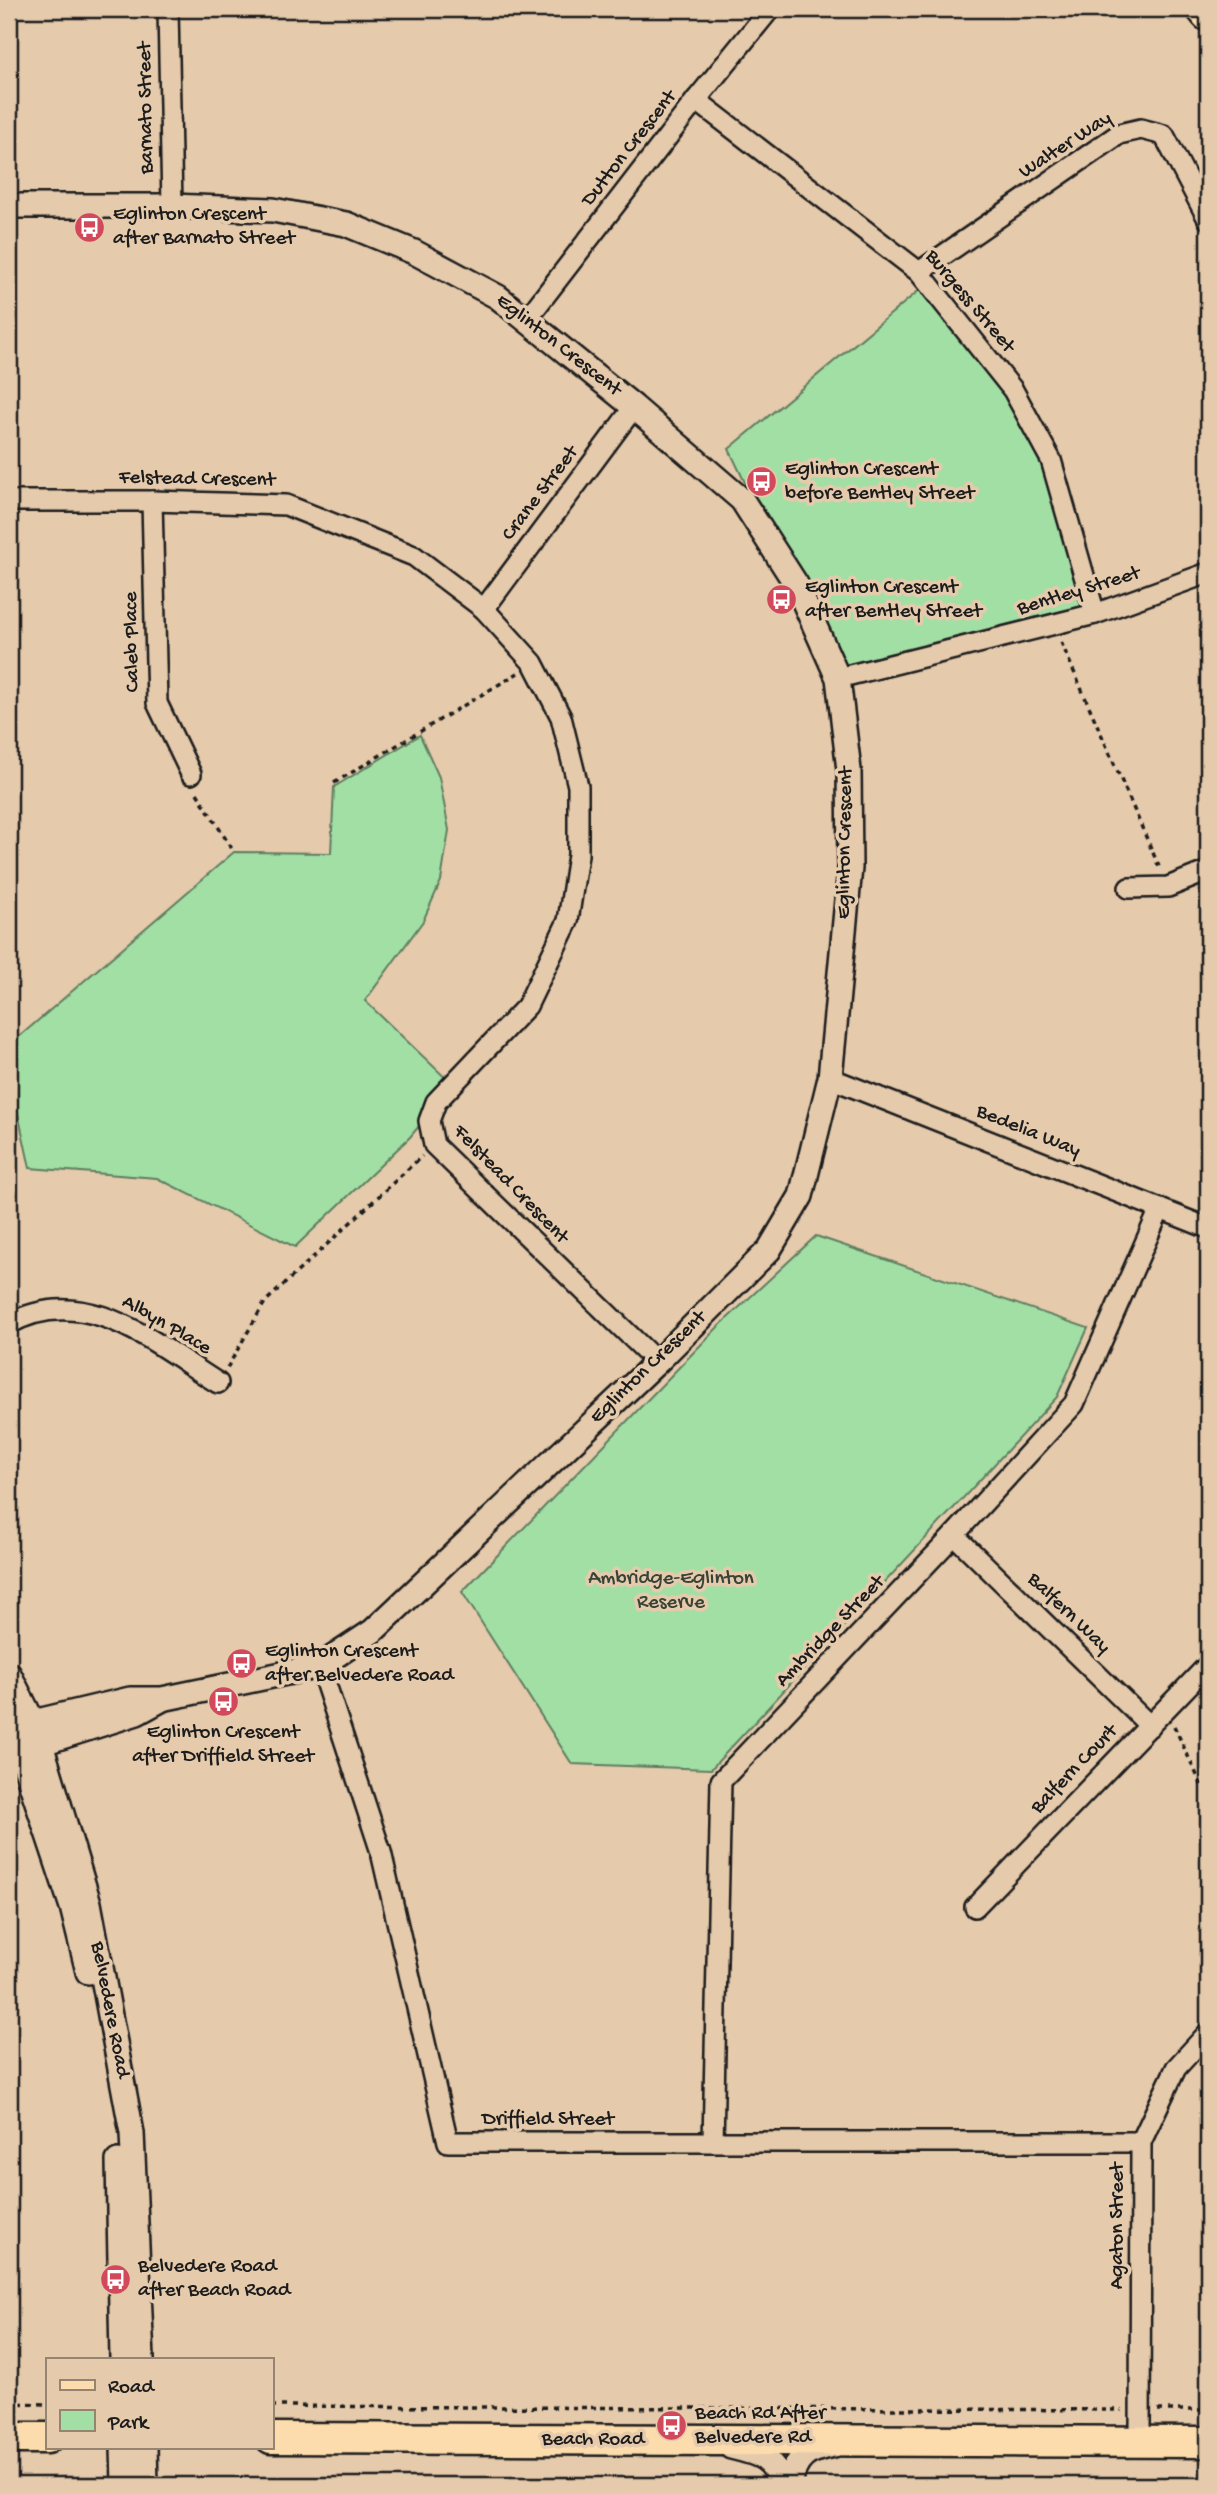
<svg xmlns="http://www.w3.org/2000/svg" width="1217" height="2494" font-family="'Gochi Hand',sans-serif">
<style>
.green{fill:#a2dfa5;stroke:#5f7e60;stroke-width:2}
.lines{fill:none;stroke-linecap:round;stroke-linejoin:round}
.minor-casing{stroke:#1c1c1c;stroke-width:24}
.tertiary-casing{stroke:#1c1c1c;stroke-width:28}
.primary-casing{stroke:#1c1c1c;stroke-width:35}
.motorway-casing{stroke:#1c1c1c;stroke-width:38}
.path{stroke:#1c1c1c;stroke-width:3.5;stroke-dasharray:5 5;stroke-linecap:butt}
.minor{stroke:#e5caac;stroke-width:19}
.tertiary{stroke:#e5caac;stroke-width:23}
.primary{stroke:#fcdcac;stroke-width:30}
.motorway{stroke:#fcdcac;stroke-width:33}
.labels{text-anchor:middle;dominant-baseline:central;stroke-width:7;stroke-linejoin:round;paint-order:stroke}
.street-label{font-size:21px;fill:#1c1c1c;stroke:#e5caac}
.poi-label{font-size:21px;fill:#1c1c1c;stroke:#e5caac;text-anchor:start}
.park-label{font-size:21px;fill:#374337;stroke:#e5caac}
</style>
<rect width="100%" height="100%" fill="#e5caac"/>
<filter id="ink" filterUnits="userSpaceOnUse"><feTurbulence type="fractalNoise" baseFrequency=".0143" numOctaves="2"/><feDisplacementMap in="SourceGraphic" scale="14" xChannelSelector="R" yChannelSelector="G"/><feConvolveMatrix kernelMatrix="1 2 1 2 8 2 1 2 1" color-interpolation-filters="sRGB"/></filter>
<g filter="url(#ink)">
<g class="green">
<path d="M928,283l85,107 41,81 41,143 -257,64 -109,-229z"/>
<path d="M420,735l19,42 10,53 -8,51 -18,40 -58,80 88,84 -43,52 -115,110 -138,-69 -127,-10 -14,-64 -3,-62 221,-190 97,1 3,-66z"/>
<path d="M816,1236l272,92 -31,69 -346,372 -139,-5 -110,-172 255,-264z"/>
</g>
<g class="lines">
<defs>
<g id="minor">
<path d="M168,9l4,197"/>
<path d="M696,100l223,172 94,118 38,70 44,154"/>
<path d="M919,272l200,-138 22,-5 23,6 44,84"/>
<path d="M527,319l169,-219 74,-91"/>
<path d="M9,501h143l134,4 128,51 70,53 49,54 28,54 17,69v69l-10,66 -41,85 -91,96 -7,19 5,24 223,217"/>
<path d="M152,501l5,202 34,71"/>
<path d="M484,609l150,-202"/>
<path d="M838,678l257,-64 113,-41"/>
<path d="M1129,888l39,-1 40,-16"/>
<path d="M830,1078l378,150"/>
<path d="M9,1324c77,-43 146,20 209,59"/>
<path d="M954,1535l196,191"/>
<path d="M320,1666l61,186 67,290h693"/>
<path d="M975,1907l233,-242"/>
<path d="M713,2142l8,-361 233,-246 120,-131 86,-195"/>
<path d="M1140,2440l1,-298 35,-74 32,-35"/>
</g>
<g id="tertiary">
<path d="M9,206h163l101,4 73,14 68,28 84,45 136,110 108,93 54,84 42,94 11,92 1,98 -20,210 -29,118 -32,54 -112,112 -284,269 -53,35 -158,33h-32l-97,23 -17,10"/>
<path d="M9,1674l24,48 8,22 48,159 43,230 10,226"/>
<path d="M10,1721l62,186 16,65"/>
<path d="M27,1748l110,-35 22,-12"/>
<path d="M118,2161l4,198"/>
<path d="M123,2447l1,38"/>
<path d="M145,2447l1,38"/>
<path d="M731,2447c25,6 45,10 49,38"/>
<path d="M790,2485c5,-28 17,-35 44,-40"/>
</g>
<g id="primary">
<path d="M9,2438h38"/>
<path d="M271,2438l937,4"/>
</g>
<path id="motorway" d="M1204,9l4,5"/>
</defs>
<use href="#minor" class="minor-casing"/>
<use href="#tertiary" class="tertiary-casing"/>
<use href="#primary" class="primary-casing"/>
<use href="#motorway" class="motorway-casing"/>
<g class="path">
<path d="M1061,642l99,227"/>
<path d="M334,783l184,-110"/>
<path d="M197,793l37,59"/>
<path d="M227,1368l38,-66 157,-146"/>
<path d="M1174,1726l28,60 6,6"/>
<path d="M9,2403l38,1"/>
<path d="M271,2406l851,4"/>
<path d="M1158,2410h50"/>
</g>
<use href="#minor" class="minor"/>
<use href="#tertiary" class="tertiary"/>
<use href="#primary" class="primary"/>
<use href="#motorway" class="motorway"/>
</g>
</g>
<defs>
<symbol id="bus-disc" viewBox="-11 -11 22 22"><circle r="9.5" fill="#d1495b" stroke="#e5caac"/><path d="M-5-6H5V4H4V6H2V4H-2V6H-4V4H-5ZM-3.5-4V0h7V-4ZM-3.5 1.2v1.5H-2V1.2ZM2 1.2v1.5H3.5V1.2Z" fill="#fff"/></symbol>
</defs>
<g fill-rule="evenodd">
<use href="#bus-disc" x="72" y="210" width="35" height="35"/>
<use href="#bus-disc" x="744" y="464" width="35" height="35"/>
<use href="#bus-disc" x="764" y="582" width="35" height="35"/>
<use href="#bus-disc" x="224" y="1646" width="35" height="35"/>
<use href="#bus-disc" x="206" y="1684" width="35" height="35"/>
<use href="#bus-disc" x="98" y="2262" width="35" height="35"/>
<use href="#bus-disc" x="654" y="2408" width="35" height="35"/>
</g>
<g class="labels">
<g class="street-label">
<text transform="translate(147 108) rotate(-91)">Barnato Street</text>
<text transform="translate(1066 146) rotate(-33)">Walter Way</text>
<text transform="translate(630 149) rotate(-52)">Dutton Crescent</text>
<text transform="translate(969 302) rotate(50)">Burgess Street</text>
<text transform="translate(558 346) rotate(38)">Eglinton Crescent</text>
<text transform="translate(197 480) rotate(1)">Felstead Crescent</text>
<text transform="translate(541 494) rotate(-53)">Crane Street</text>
<text transform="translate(1079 592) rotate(-17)">Bentley Street</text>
<text transform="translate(133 642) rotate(-91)">Caleb Place</text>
<text transform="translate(846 843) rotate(-89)">Eglinton Crescent</text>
<text transform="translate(1028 1132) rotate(22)">Bedelia Way</text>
<text transform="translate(510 1185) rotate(46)">Felstead Crescent</text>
<text transform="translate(166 1326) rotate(30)">Albyn Place</text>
<text transform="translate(649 1368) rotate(-44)">Eglinton Crescent</text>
<text transform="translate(1068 1614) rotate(44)">Balfern Way</text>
<text transform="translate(831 1632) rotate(-46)">Ambridge Street</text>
<text transform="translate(1075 1770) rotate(-46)">Balfern Court</text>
<text transform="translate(109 2010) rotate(79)">Belvedere Road</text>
<text x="548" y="2120">Driffield Street</text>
<text transform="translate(1118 2226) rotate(-90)">Agaton Street</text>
<text x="593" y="2440">Beach Road</text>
</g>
<g class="poi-label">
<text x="113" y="215">Eglinton Crescent<tspan x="113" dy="24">after Barnato Street</tspan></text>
<text x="785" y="470">Eglinton Crescent<tspan x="785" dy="24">before Bentley Street</tspan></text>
<text x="805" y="588">Eglinton Crescent<tspan x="805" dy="24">after Bentley Street</tspan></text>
<text x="265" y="1652">Eglinton Crescent<tspan x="265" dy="24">after Belvedere Road</tspan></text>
<text x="223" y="1733" text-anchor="middle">Eglinton Crescent<tspan x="223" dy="24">after Driffield Street</tspan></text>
<text x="138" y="2267">Belvedere Road<tspan x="138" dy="24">after Beach Road</tspan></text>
<text x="695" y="2414">Beach Rd After<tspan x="695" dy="24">Belvedere Rd</tspan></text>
</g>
<g class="park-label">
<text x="671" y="1579">Ambridge-Eglinton<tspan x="671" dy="24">Reserve</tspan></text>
</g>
</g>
<rect width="1217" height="2494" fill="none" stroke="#e5caac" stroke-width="35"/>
<rect x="18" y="18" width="1182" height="2459" fill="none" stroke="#1c1c1c" stroke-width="2.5" filter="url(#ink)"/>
<rect x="46" y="2358" width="228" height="91" fill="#e5caac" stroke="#958472" stroke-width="2"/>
<rect x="60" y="2380" width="35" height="10" fill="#fcdcac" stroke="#958472" stroke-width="2"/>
<text x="108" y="2392" font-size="21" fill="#1c1c1c">Road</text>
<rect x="60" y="2410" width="35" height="21" fill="#a2dfa5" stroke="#958472" stroke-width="2"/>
<text x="108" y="2428" font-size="21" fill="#1c1c1c">Park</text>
</svg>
